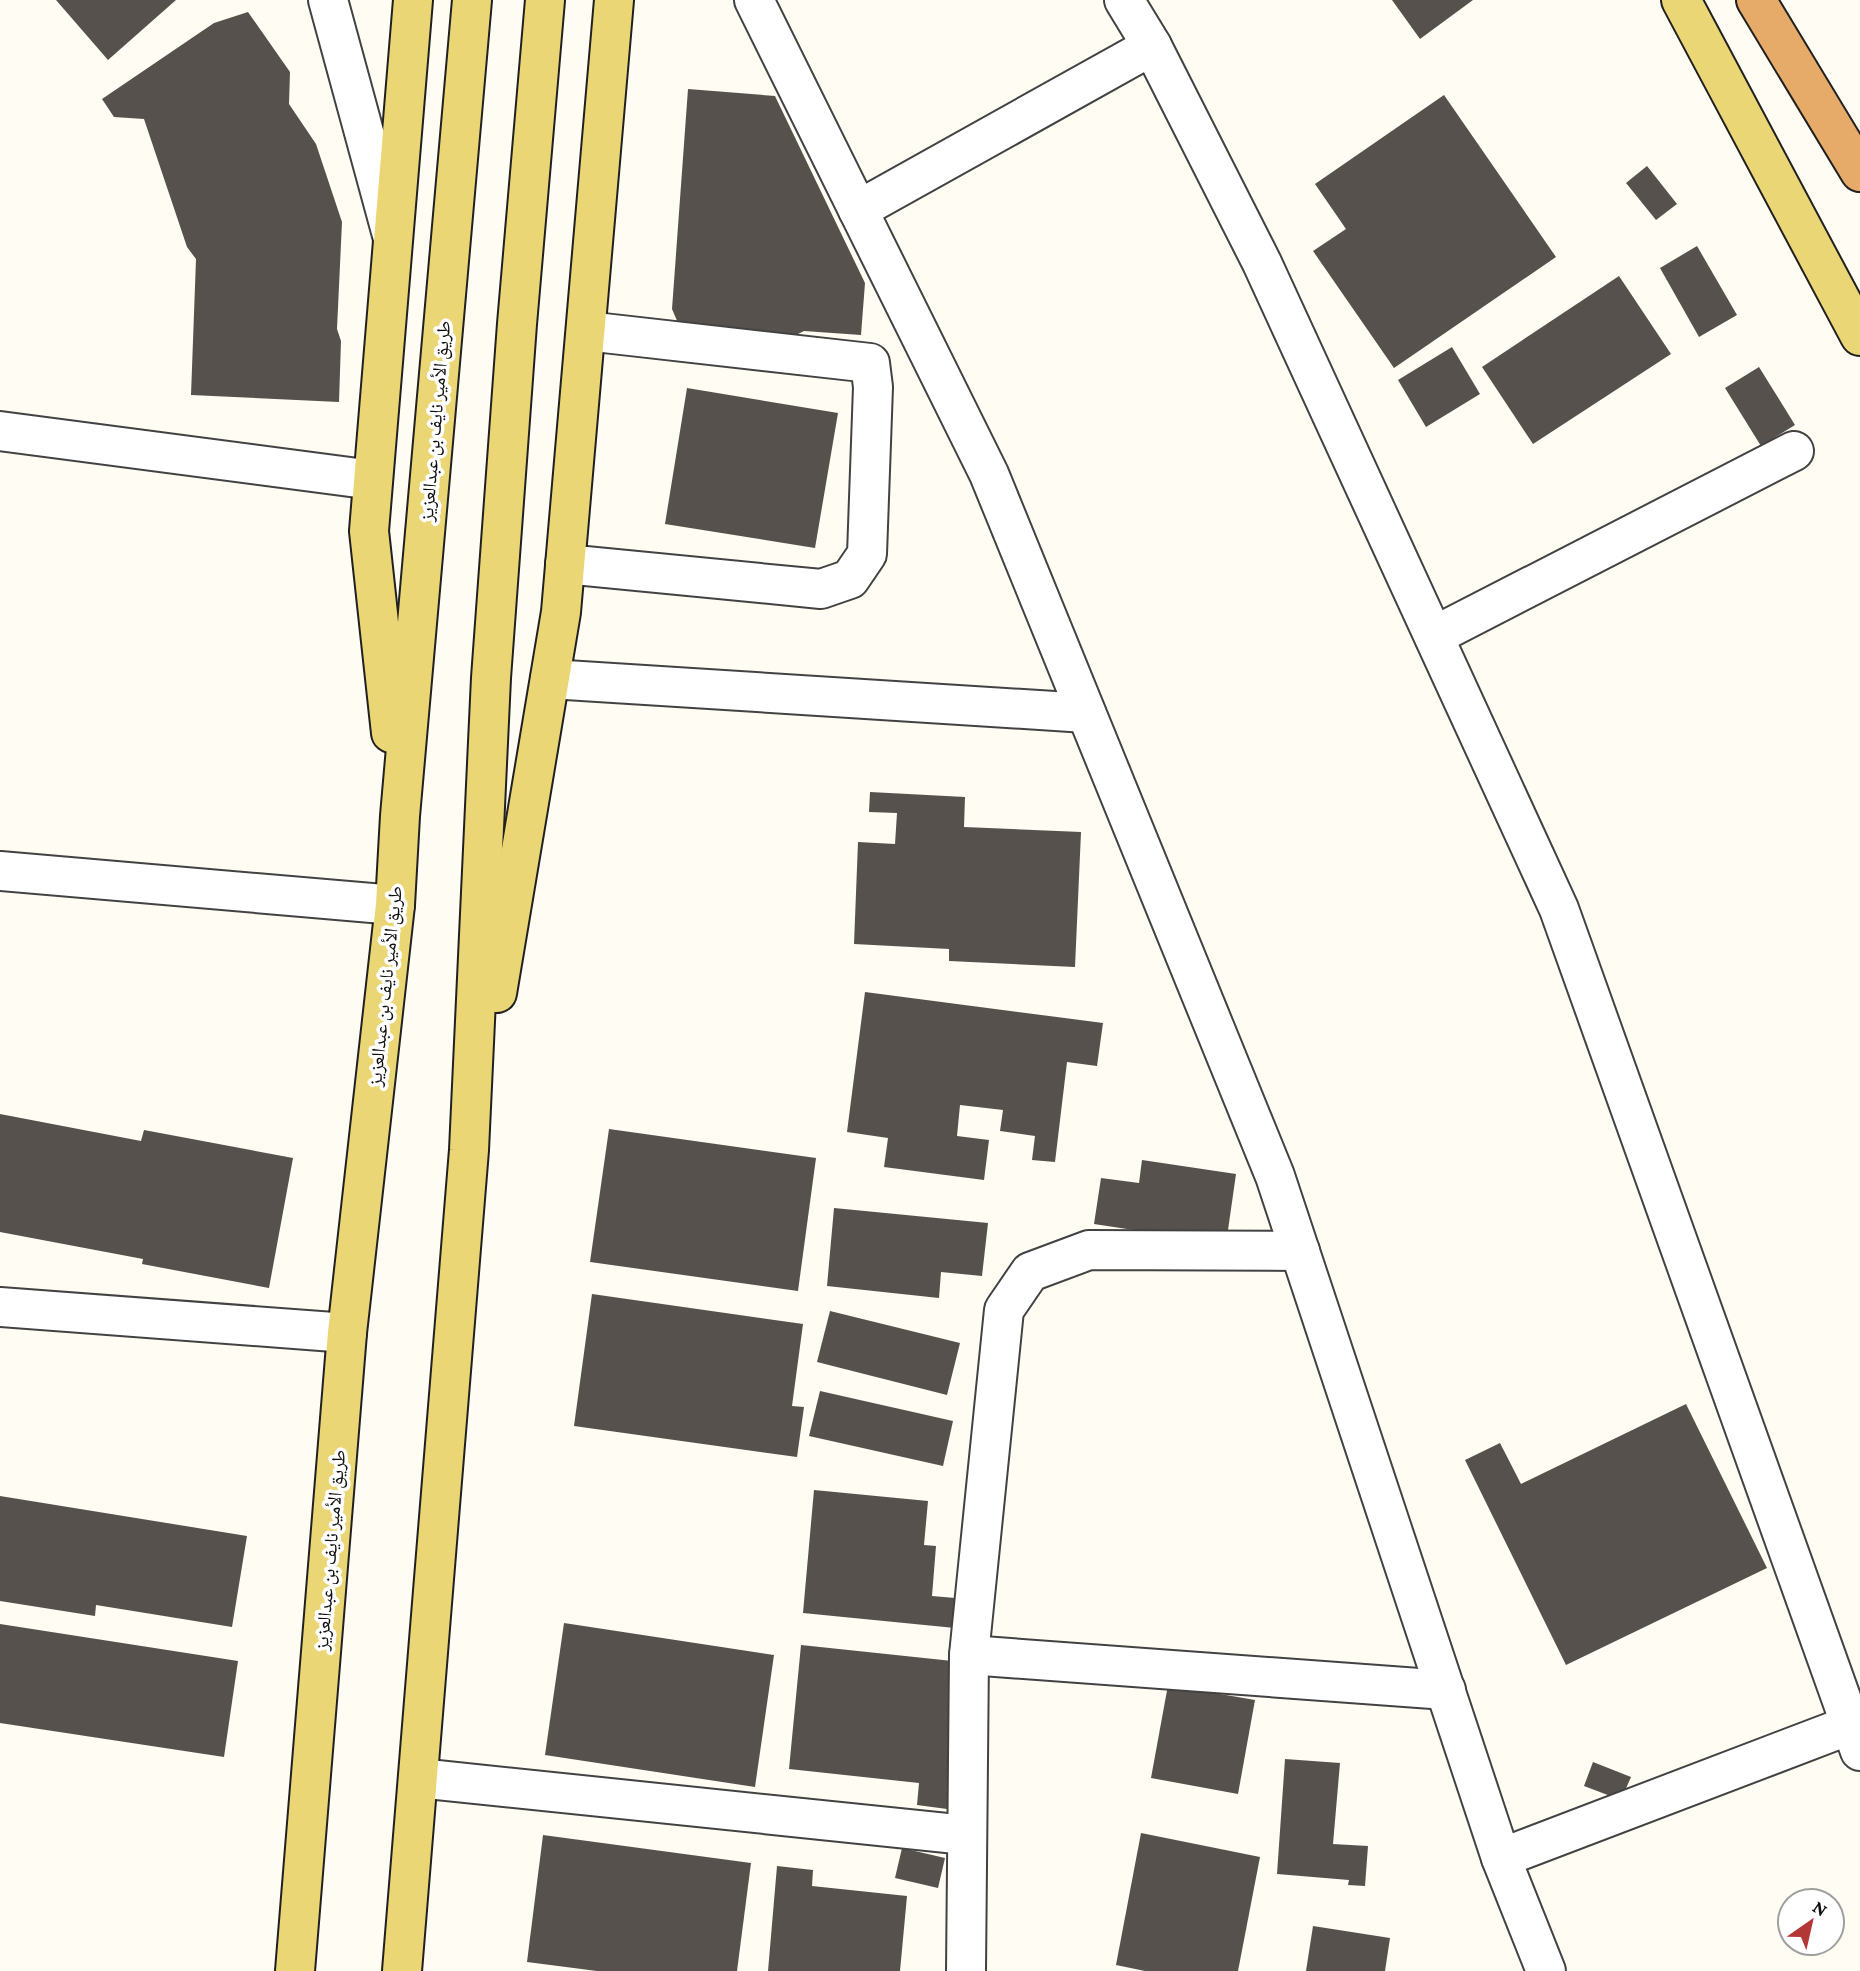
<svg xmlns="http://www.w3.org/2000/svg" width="1860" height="1971" font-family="'Crimson Pro','Noto Naskh Arabic',serif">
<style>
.building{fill:#57514d}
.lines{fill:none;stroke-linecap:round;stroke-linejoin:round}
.minor-casing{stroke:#424242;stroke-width:42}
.major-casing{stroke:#202020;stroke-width:42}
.highway-casing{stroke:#202020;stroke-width:42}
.minor{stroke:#fff;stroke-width:38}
.major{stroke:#ebd676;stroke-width:38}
.highway{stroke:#e6aa69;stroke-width:38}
.labels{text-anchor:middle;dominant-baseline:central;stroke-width:7;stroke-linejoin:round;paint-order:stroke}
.street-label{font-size:19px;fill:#0f0f0f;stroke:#fff}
</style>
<rect width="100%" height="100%" fill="#fefcf3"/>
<g class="building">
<path d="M56,0h120l-68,60z"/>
<path d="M1392,0h81l-53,39z"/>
<path d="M248,12l42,60 -1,32 27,40 26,78 -5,107 4,12 -2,61 -148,-7 5,-136 -9,-12 -43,-128 -30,-2 -12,-18 112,-76z"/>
<path d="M688,89l87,7 90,187 -4,52 -57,-4 -16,8 -107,-9 -9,-21z"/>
<path d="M1444,95l112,162 -162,111 -81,-117 33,-22 -31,-45z"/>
<path d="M1647,166l30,38 -21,16 -30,-37z"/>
<path d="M1697,246l40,69 -38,22 -39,-69z"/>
<path d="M1619,276l52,78 -138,90 -51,-77z"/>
<path d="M1452,347l28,47 -54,33 -28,-47z"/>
<path d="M1759,367l36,58 -34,21 -36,-58z"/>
<path d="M687,388l151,25 -23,135 -150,-24z"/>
<path d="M870,792l95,5 -1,30 117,5 -6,135 -126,-6v-12l-95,-5 4,-102 37,2 2,-31 -28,-1z"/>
<path d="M865,992l238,31 -6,43 -30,-4 -12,100 -23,-2 3,-24 -35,-5 3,-21 -43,-5 -3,31 32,4 -5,40 -100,-13 4,-29 -41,-6z"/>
<path d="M0,1114l141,27 3,-11 149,28 -24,130 -127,-24 1,-5 -143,-27z"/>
<path d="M609,1129l207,29 -18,133 -208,-29z"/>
<path d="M1142,1160l94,14 -10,70 -132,-20 7,-46 38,5z"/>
<path d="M834,1208l154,15 -6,53 -41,-4 -2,26 -112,-12z"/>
<path d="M592,1294l211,30 -11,82 12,1 -7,50 -223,-31z"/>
<path d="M830,1311l130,32 -13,52 -130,-33z"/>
<path d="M820,1391l133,30 -10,45 -134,-30z"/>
<path d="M1686,1404l81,164 -201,97 -101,-205 35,-17 21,41z"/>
<path d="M814,1490l114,11 -4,44 12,1 -4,50 35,3 -2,30 -162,-16z"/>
<path d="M0,1496l247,40 -15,91 -136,-22 -1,11 -95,-15z"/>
<path d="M564,1623l210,32 -19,132 -210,-32z"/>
<path d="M0,1624l238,37 -14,96 -224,-34z"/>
<path d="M801,1645l161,17 -15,147 -30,-4 2,-22 -130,-14z"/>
<path d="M1168,1685l87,15 -17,94 -87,-16z"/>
<path d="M1285,1759l55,4 -7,81 35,2 -3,40 -17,-1 1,-5 -72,-6z"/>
<path d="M1593,1762l38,15 -10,23 -37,-14z"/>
<path d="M1141,1833l119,24 -22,114h-93l-29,-6z"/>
<path d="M543,1835l208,28 -14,108h-140l-70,-9z"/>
<path d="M902,1848l43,10 -7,30 -43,-10z"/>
<path d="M777,1866l36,4 -1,16 95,10 -7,75h-132z"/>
<path d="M1313,1926l77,12 -5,33h-79z"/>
</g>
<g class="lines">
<defs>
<g id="minor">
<path d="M328,0l64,235"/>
<path d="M754,0l235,474 286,702 226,682 45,113"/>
<path d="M1124,0l28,46 110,217 297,646 301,842"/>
<path d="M858,210l294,-164"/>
<path d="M0,431l373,49"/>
<path d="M565,564l256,25 29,-10 17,-25 6,-167 -3,-24 -284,-32"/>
<path d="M1434,636l360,-185"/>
<path d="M550,679l536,34"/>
<path d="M0,871l395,34"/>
<path d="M0,1307l347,26"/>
<path d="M969,1655l477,35"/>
<path d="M418,1778l548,57"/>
<path d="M1501,1858l349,-133"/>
<path d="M966,1971l3,-316 35,-345 26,-38 59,-22 211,1"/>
</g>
<g id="major">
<path d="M1681,0l179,336"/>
<path d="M391,733l-22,-202 44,-531"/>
<path d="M497,993l64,-381 53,-612"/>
<path d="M295,1971l52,-638 48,-428 5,-89 72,-816"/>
<path d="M402,1971l67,-821 22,-472 26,-354 28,-324"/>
</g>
<path id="highway" d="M1756,0l104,172"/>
</defs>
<use href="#minor" class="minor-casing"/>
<use href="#major" class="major-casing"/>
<use href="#highway" class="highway-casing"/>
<use href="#minor" class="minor"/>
<use href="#major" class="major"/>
<use href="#highway" class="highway"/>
</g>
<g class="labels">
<g class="street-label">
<text transform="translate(435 421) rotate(-85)">طريق الأمير نايف بن عبدالعزيز</text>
<text transform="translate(385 986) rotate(-84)">طريق الأمير نايف بن عبدالعزيز</text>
<text transform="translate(330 1550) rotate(-85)">طريق الأمير نايف بن عبدالعزيز</text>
</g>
</g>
<g transform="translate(1811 1922) rotate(34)"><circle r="33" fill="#ffffff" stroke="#9f9f9f" stroke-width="2"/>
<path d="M0-5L12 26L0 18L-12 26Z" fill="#b23735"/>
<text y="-10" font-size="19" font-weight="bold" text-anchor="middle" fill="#0f0f0f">N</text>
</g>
</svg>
